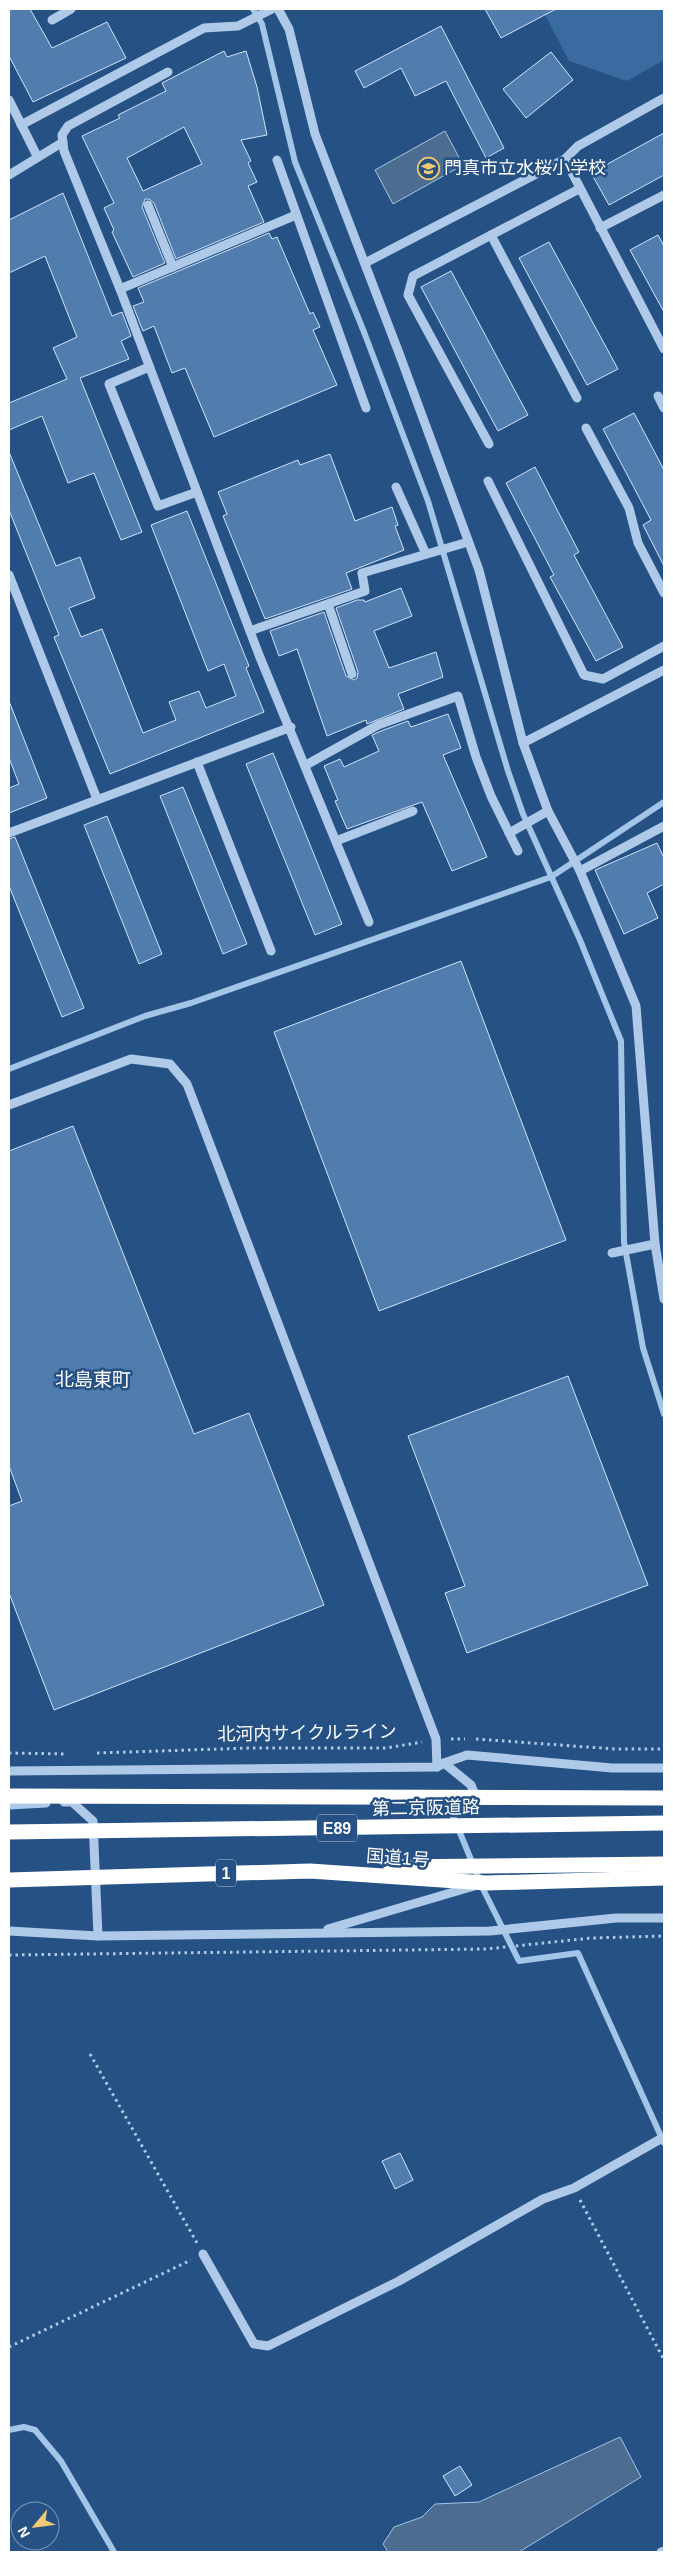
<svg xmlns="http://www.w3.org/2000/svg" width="673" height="2561" font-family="Arial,'Noto Sans JP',sans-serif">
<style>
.green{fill:#396ba1}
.water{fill:#4c6c90;stroke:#a3c5e8}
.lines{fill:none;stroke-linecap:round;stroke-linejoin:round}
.stream{stroke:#a3c5e8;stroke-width:6}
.building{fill:#517dae;stroke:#d2e3f6;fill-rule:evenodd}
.path{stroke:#aecae8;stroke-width:3;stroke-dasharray:2.5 4;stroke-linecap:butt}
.minor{stroke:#aecae8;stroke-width:9}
.highway{stroke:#fff;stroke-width:15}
.labels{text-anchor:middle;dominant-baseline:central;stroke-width:5;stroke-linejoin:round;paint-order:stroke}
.shield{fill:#255184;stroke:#becbda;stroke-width:1}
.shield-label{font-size:16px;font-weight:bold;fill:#fff}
.poi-label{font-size:18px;fill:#fff;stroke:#255184;text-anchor:start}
.street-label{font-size:18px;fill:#fff;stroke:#255184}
.neighbourhood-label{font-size:19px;fill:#fff;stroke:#255184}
</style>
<rect width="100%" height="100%" fill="#255184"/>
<path class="green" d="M542,9h122v51l-37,21 -58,-20z"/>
<g class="water">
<path d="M445,131l18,34 -70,39 -18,-34z"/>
<path d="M620,2437l21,40 -122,75h-131l-5,-8 11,-17 28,-10 13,-13 44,-2z"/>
</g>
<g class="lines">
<g class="stream">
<path d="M253,9l9,15 33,138 69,170 64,169 80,270 15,43 57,126 41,101 3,201 19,106 21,66"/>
<path d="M9,1069l136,-53 46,-13 360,-126 113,-75"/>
<path d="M446,1799l38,92 35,70 59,-8 86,190"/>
<path d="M9,2430l15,-3 11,3 26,31 53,91"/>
</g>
</g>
<g class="building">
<path d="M9,9h21l22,39 55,-26 19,36 -93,44 -24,-46z"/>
<path d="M485,9h71l-55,29z"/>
<path d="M441,26l63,122 -18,10 -40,-77 -31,15 -14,-28 -37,20 -9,-17z"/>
<path d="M224,51l3,6 19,-6 11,36 10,48 -26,5 10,21 -3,2 9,19 -9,4 16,36 -88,37 -22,-56 -5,-4h-4l-3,8 23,56 -32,14 -21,-45 2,-2 -10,-22 10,-5 -32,-67 38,-18 -2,-3 48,-24 -4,-8zM184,127l18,37 -59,27 -16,-33z"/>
<path d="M551,52l22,28 -47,38 -23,-29z"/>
<path d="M664,133v42l-55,30 -18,-32z"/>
<path d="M63,193l49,123 10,-4 9,24 -10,5 8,18 -49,19 62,154 -21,8 -27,-67 -26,10 -26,-67 -33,14v-27l58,-24 -14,-31 24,-11 -32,-81 -36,17v-53z"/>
<path d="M269,233l3,6 5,-2 33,77 3,-2 7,15 -7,3 24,55 -123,52 -29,-69 -13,5 -18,-47 -11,5 -10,-25 11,-4 -6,-14z"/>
<path d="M658,235l6,11v66l-34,-62z"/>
<path d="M549,242l69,127 -31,16 -68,-127z"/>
<path d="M451,271l77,144 -30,16 -77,-144z"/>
<path d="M634,413l30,57v96l-21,-41 8,-5 -48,-91z"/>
<path d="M9,452l47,114 24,-9 15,41 -26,10 12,29 21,-8 41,104 33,-13 -7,-18 30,-11 7,17 30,-12 -12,-32 -16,7 -57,-146 36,-14 62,155 -3,2 18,44 -154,62 -56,-137 5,-2 -50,-125z"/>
<path d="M330,454l25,67 37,-14 6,18 -3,1 9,24 -58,23 6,16 -87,30 -42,-103 4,-2 -9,-22 80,-32 2,5z"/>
<path d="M535,467l44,85 -5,3 49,92 -27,14 -46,-84 4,-2 -48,-92z"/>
<path d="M401,588l11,28 -38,15 15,37 47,-16 7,25 -45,17 6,15 -37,15 -1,-4 -39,16 -30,-87 -18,7 -9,-25 54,-19 22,64 8,4 3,-2 1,-6 -22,-64 21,-8h7l1,2z"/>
<path d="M9,701l38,97 -38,15v-25l10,-4 -10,-26z"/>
<path d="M448,714l13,34 -18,7 44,102 -35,14 -30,-69 -75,27 -12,-28 3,-1 -14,-34 16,-7 4,8 35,-16 -7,-16 9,-4 27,-10 3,6z"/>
<path d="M273,753l69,171 -27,11 -69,-171z"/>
<path d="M183,787l64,157 -24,10 -63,-158z"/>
<path d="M107,816l55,138 -23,10 -55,-139z"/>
<path d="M15,837l69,171 -22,9 -53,-131v-47z"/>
<path d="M657,843l7,15v26l-17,9 11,25 -34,16 -29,-64z"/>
<path d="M461,961l105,279 -187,71 -105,-279z"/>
<path d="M73,1126l121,308 55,-21 75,192 -270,105 -45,-117v-87l13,-5 -13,-35v-315z"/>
<path d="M568,1376l80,209 -181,68 -22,-60 20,-7 -57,-150z"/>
<path d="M400,2153l13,27 -18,9 -13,-28z"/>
<path d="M460,2466l12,19 -17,11 -12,-20z"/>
</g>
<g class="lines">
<g class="path">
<path d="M451,1739h14"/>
<path d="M476,1739l139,10h49"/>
<path d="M9,1753l57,1"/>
<path d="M97,1753l154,-5h135l36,-6"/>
<path d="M9,1955l477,-6 106,-11 72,-2"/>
<path d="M90,2054l107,189"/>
<path d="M580,2200l84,160"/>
<path d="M9,2347l182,-87"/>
</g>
<g class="minor">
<path d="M278,9l11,20 26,105 84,219 80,217 44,173 25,68 32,60 56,135 19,238 9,55"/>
<path d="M52,20l19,-11"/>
<path d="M168,72l-100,54 -6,9 2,16 56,138 139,366 110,267"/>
<path d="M9,100l28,56"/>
<path d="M21,125l183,-97 34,-2 34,-17"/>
<path d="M565,159l99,190"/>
<path d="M277,160l89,248"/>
<path d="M9,175l54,-33"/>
<path d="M148,205l25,62"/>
<path d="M600,228l64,-33"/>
<path d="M491,235l86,163"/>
<path d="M365,263l200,-104 13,-13 86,-48"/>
<path d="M120,289l176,-74"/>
<path d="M149,367l-40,17 49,122 39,-14"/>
<path d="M658,396l6,12"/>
<path d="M586,428l43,80 9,35 26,50"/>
<path d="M489,444l-81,-149 5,-19 166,-87"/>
<path d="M488,481l96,194 19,4 61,-33"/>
<path d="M396,487l30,67"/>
<path d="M9,575l88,224"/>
<path d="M328,604l24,70"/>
<path d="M250,631l115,-40 -3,-18 106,-31"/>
<path d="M523,743l141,-73"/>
<path d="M197,762l74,189"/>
<path d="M306,765l72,-40 80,-29 18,61 15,39 27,55"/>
<path d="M9,833l282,-106"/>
<path d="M509,833l39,-22"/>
<path d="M336,841l77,-30"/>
<path d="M580,871l84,-45"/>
<path d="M9,1105l122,-46 39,5 17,20 249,655 1,28"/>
<path d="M612,1253l43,-9"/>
<path d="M444,1763l27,22 5,12"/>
<path d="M9,1771l428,-4 7,-4 23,-8 145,13h52"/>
<path d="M64,1802h8l21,19 5,115"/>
<path d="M9,1805l37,-2"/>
<path d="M328,1929l146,-43"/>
<path d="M9,1931l89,5 392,-5 126,-13h48"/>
<path d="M203,2254l51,90 14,2 131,-65 144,-82 31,-11 90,-51"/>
<path d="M661,2552l3,-1"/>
</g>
<g class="highway">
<path d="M9,1796l655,2"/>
<path d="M9,1832l655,-9"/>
<path d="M391,1867l273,-3"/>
<path d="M9,1880l301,-9 176,12 178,-5"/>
</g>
</g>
<defs>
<symbol id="school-ring" viewBox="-11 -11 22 22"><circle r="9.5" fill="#255184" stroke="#f1c973" stroke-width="1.5"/><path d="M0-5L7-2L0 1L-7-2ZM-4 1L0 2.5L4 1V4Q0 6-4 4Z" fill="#f1c973"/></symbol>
</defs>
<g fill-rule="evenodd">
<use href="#school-ring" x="416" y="156" width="25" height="25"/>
</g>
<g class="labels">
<g class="shield">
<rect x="317" y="1814.5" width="40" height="27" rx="4"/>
<rect x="216" y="1859.5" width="20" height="27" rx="4"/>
</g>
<g class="shield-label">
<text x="337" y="1828">E89</text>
<text x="226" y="1873">1</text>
</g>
<g class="poi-label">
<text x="444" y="168">門真市立水桜小学校</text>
</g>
<g class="street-label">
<text transform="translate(307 1733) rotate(-1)">北河内サイクルライン</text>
<text transform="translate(426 1808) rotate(-1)">第二京阪道路</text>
<text transform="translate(398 1858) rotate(4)">国道1号</text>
</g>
<g class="neighbourhood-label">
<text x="93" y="1379">北島東町</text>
</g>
</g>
<rect width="673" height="2561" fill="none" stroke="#ffffff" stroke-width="20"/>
<g transform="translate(35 2526) rotate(241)"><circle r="24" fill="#255184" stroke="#7c97b5"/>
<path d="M0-4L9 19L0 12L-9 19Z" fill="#f1c973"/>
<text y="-8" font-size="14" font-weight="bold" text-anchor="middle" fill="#ffffff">N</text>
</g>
</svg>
